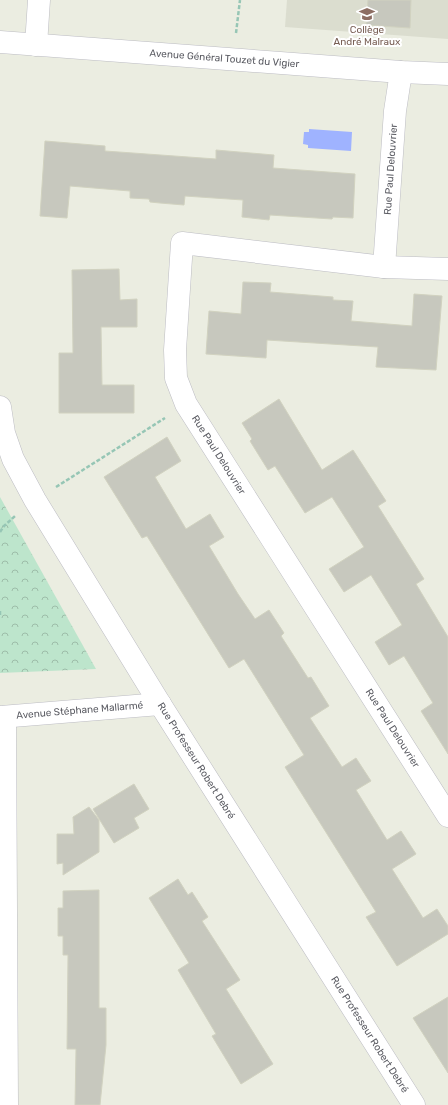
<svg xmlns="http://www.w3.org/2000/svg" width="448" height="1105" font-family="Rubik,sans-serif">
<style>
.education{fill:#dbddcf}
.park{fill:url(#park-crowns)}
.water{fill:#9fb3ff}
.building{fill:#c7c8be;stroke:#d1d2c0}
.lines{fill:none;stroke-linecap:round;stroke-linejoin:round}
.minor-casing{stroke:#bcbcc3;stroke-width:23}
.path{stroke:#96c6b5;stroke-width:2.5;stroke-dasharray:4 2;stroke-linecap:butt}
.minor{stroke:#fff;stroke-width:22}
.labels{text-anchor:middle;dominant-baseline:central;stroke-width:4;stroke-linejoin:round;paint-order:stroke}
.education-label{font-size:10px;fill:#785e54;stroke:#fff}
.street-label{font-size:10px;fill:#5a5b62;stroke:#fff}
</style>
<defs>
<pattern id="park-crowns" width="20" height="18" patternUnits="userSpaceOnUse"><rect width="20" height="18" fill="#bde5cc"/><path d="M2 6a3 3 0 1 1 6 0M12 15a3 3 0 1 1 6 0" fill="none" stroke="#9dbda9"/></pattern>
</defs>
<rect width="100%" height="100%" fill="#ebede1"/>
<path class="education" d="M287,0h161v39l-163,-12z"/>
<path class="park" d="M0,497l96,172 -96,4z"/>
<path class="water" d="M309,129l43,3 -1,19 -43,-3v-3l-5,-1 1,-12h5z"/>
<g class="building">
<path d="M368,0h43l-1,28 -44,-3z"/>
<path d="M45,141l60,5v5l111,8v-9l58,5 -1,13 82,6 -2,44 -20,-1 -1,2 -62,-4 -1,5 -27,-3 1,-17 -58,-4 -1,9 -24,-2 -10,-1 -1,-3 -19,-1v-7l-60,-5 -3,32 -27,-2z"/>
<path d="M119,269l1,31 17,-1v28h-36l1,58h32v28h-75v-60h14l-1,-83z"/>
<path d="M243,282l28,1 -1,9 63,5v3l20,1 -2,20 61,5 2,-32 28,2 -6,74 -60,-3 2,-20 -111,-7 -1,18 -60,-4 3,-43 32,3z"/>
<path d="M279,399l43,71 31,-20 33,51 -8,5 46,73 -8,5 32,53v117l-27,-43 12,-8 -29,-47 -15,9 -14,-23 27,-17 -31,-50 -27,17 -15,-23 35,-22 -32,-50 -27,16 -30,-47 -7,4 -18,-29 2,-2 -10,-16z"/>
<path d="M167,437l14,24 -26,16 31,52 24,-15 14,23 -15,9 29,48 17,25 14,-9 15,23 -3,3 27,42 3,-1 18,29 -19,12 32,49 14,-9 15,23 -15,9 31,50 14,-9 15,23 -24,15 31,49 14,-9 11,17v8l-51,32 -31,-49 10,-5 -91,-145 19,-12 -60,-96 -15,9 -82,-132 -5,2 -38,-61z"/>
<path d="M134,784l15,25 -15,9 5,10 -25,15 -21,-34z"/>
<path d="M89,807l10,13v32l-36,23v-12l-6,1v-30h17l-1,-17z"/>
<path d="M178,879l10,16 4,-3 16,25 -6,4 38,59 -14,9 47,75 -32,20 -29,-48 4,-2 -38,-64 11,-7 -40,-65z"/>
<path d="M99,890v118h7v37l-6,60h-25l1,-56h-9l1,-94h-5v-19h-5v-28h5v-17z"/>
<path d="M448,997v76l-35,-55z"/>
</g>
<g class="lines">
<defs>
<g id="minor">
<path id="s1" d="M0,42l401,30 47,2"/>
<path d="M36,45l3,-45"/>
<path id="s2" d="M384,267l11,-156 6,-39"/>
<path id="s3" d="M448,269l-64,-2 -202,-24 -7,107 1,28 10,26 262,412"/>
<path id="s4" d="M0,407l4,26 9,26 22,41 125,204 254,401"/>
<path id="s5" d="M0,717l160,-13"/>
<path d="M5,717l2,388"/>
</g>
</defs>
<use href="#minor" class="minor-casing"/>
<g class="path">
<path d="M236,33l4,-33"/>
<path d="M56,487l109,-69"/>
<path d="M0,532l4,-6 11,-10"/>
<path d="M0,611v4"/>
</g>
<use href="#minor" class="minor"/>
</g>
<defs>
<symbol id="school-bare" viewBox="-9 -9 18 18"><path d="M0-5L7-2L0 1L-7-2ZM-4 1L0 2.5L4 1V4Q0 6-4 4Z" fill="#8d6e63" stroke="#fff" stroke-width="2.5" paint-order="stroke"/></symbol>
</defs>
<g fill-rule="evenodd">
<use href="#school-bare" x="356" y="3" width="22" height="22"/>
</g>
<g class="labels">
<g class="education-label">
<text x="367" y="30">Collège<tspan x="367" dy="12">André Malraux</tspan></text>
</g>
<g class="street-label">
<text stroke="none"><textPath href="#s1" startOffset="225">Avenue Général Touzet du Vigier</textPath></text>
<text stroke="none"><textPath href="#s2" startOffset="98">Rue Paul Delouvrier</textPath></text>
<text stroke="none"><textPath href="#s3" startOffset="491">Rue Paul Delouvrier</textPath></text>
<text stroke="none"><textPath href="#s5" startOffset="80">Avenue Stéphane Mallarmé</textPath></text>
<text stroke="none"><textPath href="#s3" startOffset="815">Rue Paul Delouvrier</textPath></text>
<text stroke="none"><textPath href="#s4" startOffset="407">Rue Professeur Robert Debré</textPath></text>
<text stroke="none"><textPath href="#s4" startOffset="731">Rue Professeur Robert Debré</textPath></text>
</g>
</g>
</svg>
